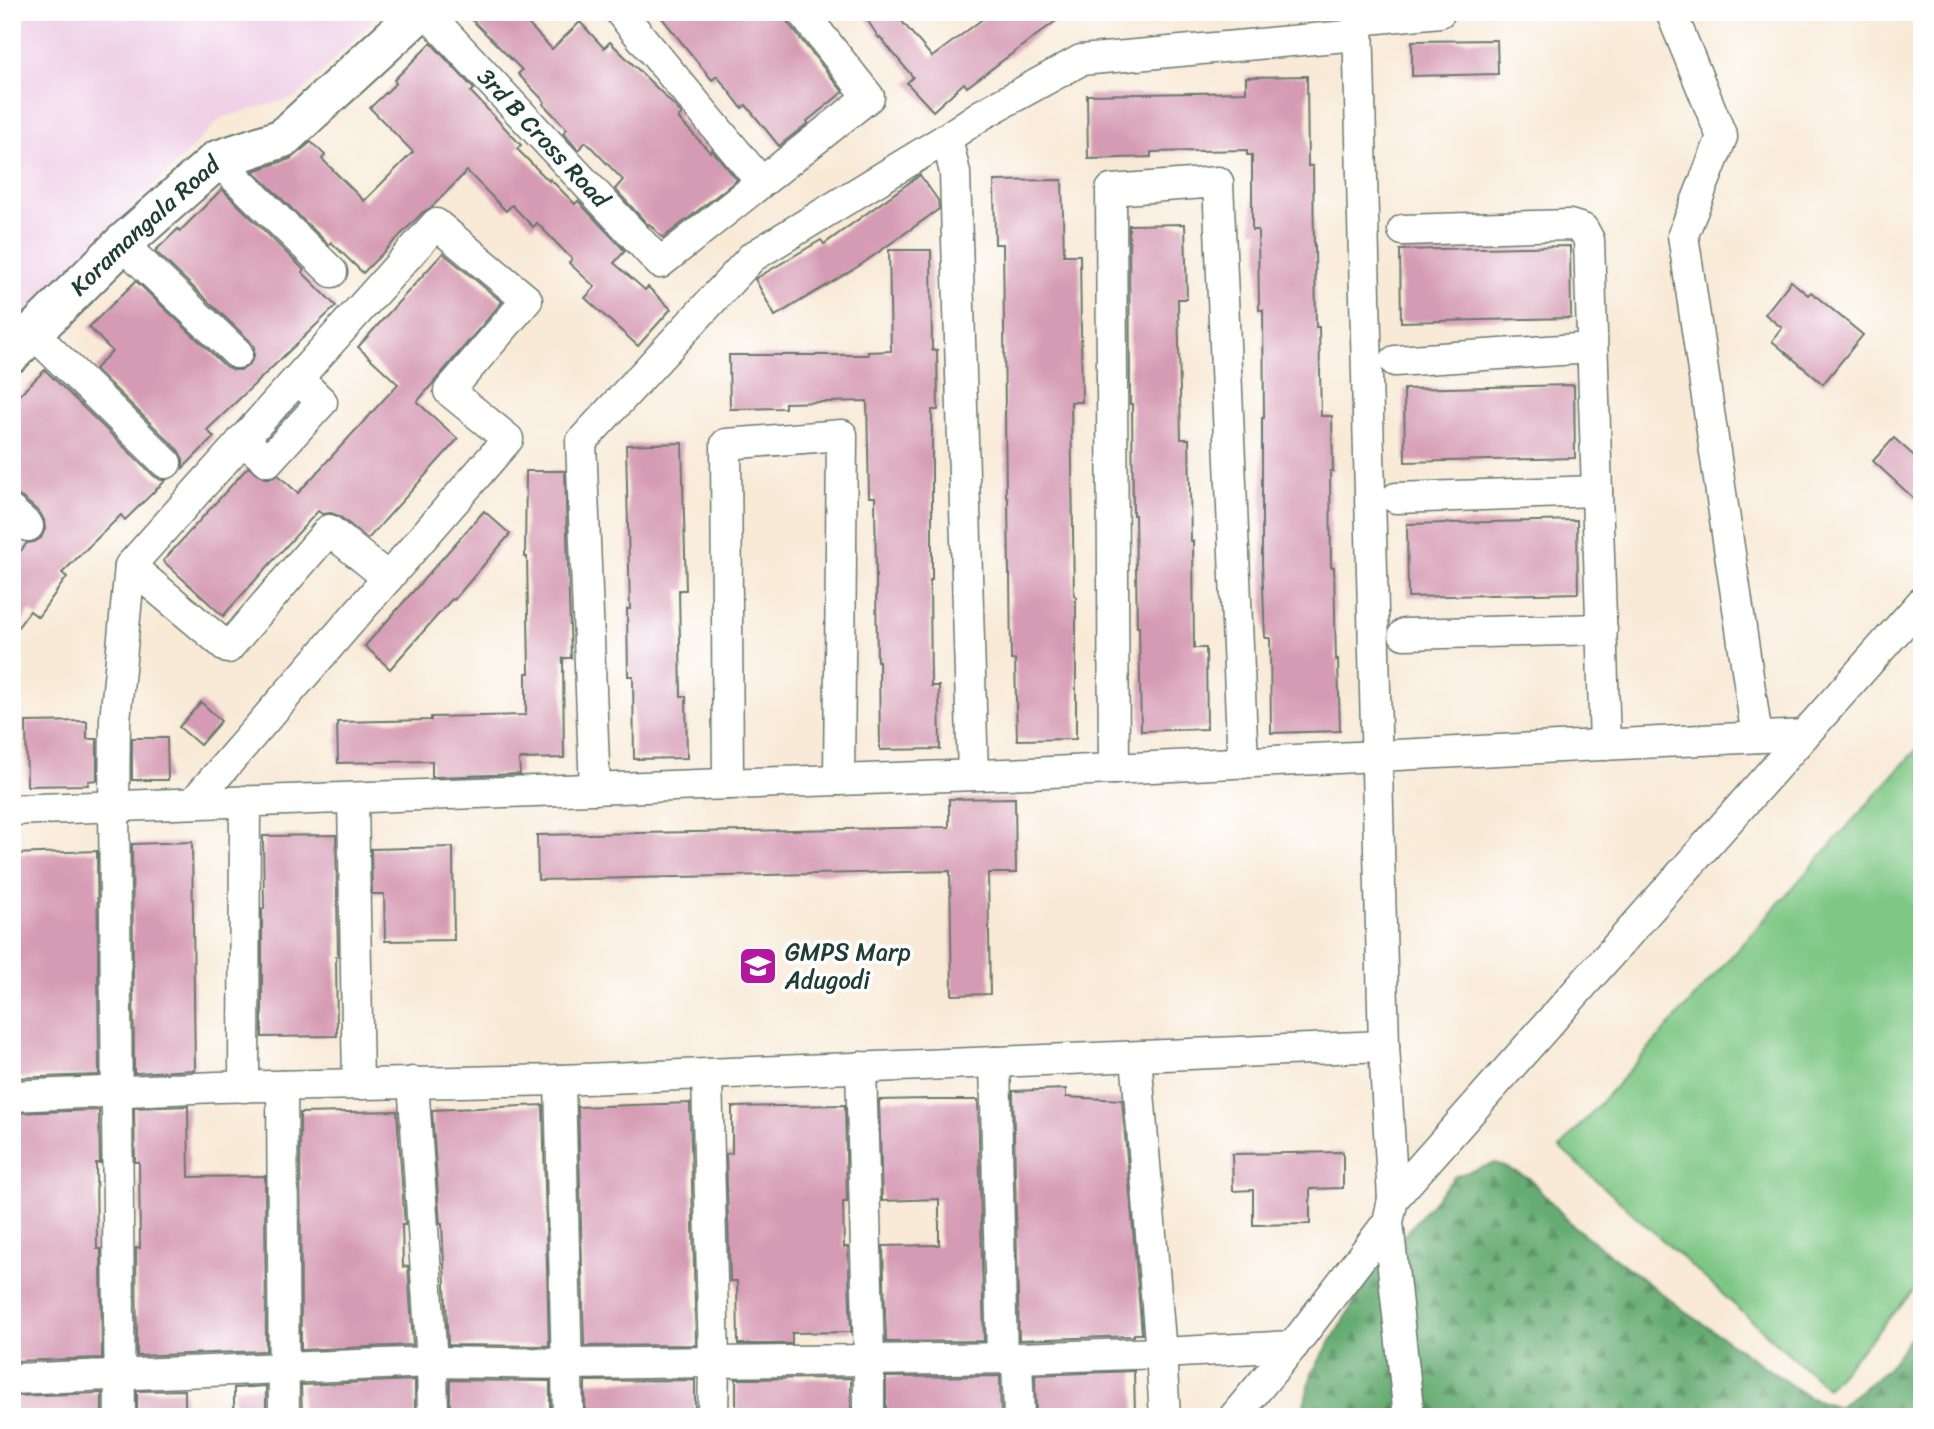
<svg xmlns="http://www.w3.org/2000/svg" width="1934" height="1429" font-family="Sriracha,sans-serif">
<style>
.built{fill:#efd0e7}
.forest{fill:url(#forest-firs);stroke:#427453;stroke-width:2}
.green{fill:#7ec784;stroke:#4e825c;stroke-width:2}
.building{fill:#d69bb4}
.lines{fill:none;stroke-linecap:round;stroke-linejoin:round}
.street-casing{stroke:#6b7a6d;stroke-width:33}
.secondary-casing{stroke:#6b7a6d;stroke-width:42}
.street{stroke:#fff;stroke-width:30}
.secondary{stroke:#fff;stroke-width:38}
.labels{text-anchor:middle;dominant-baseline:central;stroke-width:7;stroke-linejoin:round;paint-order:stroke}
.street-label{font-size:24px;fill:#1f3d34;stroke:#fff}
.poi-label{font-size:24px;fill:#1f3d34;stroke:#fff;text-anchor:start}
</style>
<defs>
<pattern id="forest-firs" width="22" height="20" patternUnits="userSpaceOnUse" patternTransform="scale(1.75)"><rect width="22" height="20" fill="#66ac72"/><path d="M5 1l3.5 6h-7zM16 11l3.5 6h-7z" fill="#538d5e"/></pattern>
</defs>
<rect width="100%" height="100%" fill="#fff"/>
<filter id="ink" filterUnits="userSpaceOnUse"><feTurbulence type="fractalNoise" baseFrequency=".0143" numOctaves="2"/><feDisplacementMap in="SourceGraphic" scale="14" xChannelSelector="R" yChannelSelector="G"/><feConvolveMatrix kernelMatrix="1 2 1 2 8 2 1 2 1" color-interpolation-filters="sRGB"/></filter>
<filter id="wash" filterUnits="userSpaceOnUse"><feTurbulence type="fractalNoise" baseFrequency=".00686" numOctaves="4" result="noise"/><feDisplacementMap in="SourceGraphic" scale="28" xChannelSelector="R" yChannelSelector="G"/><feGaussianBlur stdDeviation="1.57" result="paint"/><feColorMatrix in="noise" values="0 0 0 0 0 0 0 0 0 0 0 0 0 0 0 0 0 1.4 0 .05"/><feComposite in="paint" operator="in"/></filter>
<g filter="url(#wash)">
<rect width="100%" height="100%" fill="#f8ead7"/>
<path class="built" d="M12,12h369l-84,85 -76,21 -209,212z"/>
<path class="forest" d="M1496,1163l33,15 44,48 113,86 124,86 28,9 47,-36 37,-48v94h-621l11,-44 59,-99 84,-98z"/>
<path class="green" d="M1922,743v538l-95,107 -267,-240z"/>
<g id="blocks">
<g class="building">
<path d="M464,12h53l35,37 28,-27 24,26 6,-6 53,52 19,20 -4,4 32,34 2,-2 25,30 -74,58 -14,-14 -1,1 -33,-36 8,-9 -37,-38 -8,8 -15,-17 4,-4 -24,-25 2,-2 -27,-28 4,-4z"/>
<path d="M657,12h128l3,11 55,69 -36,29 1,2 -29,23 -33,-41 -4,3 -25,-32 -5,4z"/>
<path d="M862,12h32l38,45 60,-45h76l-101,75 -3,-4 -31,28 -26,-28 6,-6 -33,-40 -1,1z"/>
<path d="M1497,40l1,34 -86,2v-35z"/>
<path d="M431,43l43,46 -3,3 50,53 -4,4 32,32 1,-2 25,25 3,-3 47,50 -11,12 31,27 3,-3 23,22 -33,37 -53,-48 10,-11 -26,-24 3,-4 -35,-36 -4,4 -21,-22 -6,6 -39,-40 -35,36 -9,5 -60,61 -32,-31 -2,3 -76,-74 37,-12 21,-17 14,13 -3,4 42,42 49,-49 -43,-44 26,-25 -2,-3z"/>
<path d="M1307,76l1,90h5l1,80h1l1,81h3l2,89h11l1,55h-3l1,96h3l2,93 2,-1 2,72 -69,2 -1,-95h-5l-3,-76v-144h2l-1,-108h-4l-1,-80h-6v-75h-5v-5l-96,2v5l-63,2 -1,-64 159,-3v-15z"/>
<path d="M920,175l18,25 1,9 -80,57 -84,50 -20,-37 66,-39 3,4z"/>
<path d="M1062,180l2,75h16l2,147h-11l3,194h2v143l-59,1 -2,-80h-4l-1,-86h-1l-1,-77h-2l-3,-253h-8l-1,-63z"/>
<path d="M222,189l82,81 -2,2 34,34 -129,124 7,7 -31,31v-9l-5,-9 -83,-81 17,-18 -23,-24 47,-46 89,85 9,4h7l8,-5 5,-9v-9l-5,-7 -94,-89 23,-22 2,2z"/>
<path d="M1185,224l2,75h-9l3,140h8l2,102h2l1,107h12l1,81 -66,2 -2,-104h-2l-2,-112h-2l-1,-111h-2l-1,-179z"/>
<path d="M1570,246l1,72 -170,4 -1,-72z"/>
<path d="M889,250h42l1,100h5l1,60h-6v170h-2l1,106h8l1,63 -60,1 -1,-89h-2l-2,-164h-6l-2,-96 -82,2v5l-55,1 -1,-54h139v-3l23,-1z"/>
<path d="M443,253l59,49 -85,100 41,37 -90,100 -29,-23 -8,-3 -9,1 -4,-3 -95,105 -60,-55 85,-94 16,11h9l5,-3 20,18 100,-109 -40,-37z"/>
<path d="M1791,281l17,14 3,-3 52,43 -40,49 -51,-43 10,-13 -17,-14z"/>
<path d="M45,370l109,106 7,4h5l-41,40 -4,-5 -59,58 5,4 -29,40 -8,-6 -18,24v-73l15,-19 7,-1 7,-4 4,-9 -1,-9 -4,-7 -16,-14 -12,-7v-90z"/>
<path d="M1574,385l1,73 -170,4 -1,-73z"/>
<path d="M1894,438l28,25v43l-49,-45z"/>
<path d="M682,443l4,147h-7l2,106h5l1,62 -53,1 -1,-83h-5l-1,-67h3l-4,-164z"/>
<path d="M526,471h39l6,187h-8l1,100 -45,1 1,15 -82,3h-6v-16l-94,2 -1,-41 94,-2v-3l95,-2v-42h3l-2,-116h-2z"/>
<path d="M484,511l26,23 -56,66 -2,-1 -62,70 -25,-23z"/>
<path d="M1577,520l1,73 -170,4 -1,-73z"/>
<path d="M201,702l20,19 -21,24 -21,-18z"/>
<path d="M87,721v18h10v41l-9,1v4l-61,1 -1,-64z"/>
<path d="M132,738h35l1,42h-36z"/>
<path d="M1015,798l1,75h-28l2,121 -38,1 -2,-124 -412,9 -1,-45 412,-8v-28z"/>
<path d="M336,835l2,121h-2l1,80 -75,1v-128h2l-1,-73z"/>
<path d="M192,842l3,228 -61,3 -2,-229z"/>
<path d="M453,847l1,93 -69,1 -1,-47h-12l-1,-45z"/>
<path d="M97,851l2,224 -87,3v-224z"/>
<path d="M1066,1089v8l56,3 20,234h-8v2l-115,4 -6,-249z"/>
<path d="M927,1099v1h51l6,241 -98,1 -3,-96 56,-1v-46l-57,2 -3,-101z"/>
<path d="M690,1103l6,242 -112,1 -6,-239z"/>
<path d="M543,1105l6,241 -101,-1 -6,-121h-2l-8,-114z"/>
<path d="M845,1105l2,97h-4l1,45h4l3,85 -59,1v11h-54l-1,-63h-7l-4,-127 6,-1v-46z"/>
<path d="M188,1106l1,71 76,-1 1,175 -129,5 -1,-108h4l-1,-86h-4l-1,-54z"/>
<path d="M99,1110l1,53h-4l1,86h4l1,109 -90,3v-248z"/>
<path d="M397,1111l8,114h-3l1,42 5,-1 5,79 -112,5 -1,-237z"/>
<path d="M1343,1152v36l-33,1v35l-57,1v-35l-20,1 -1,-37z"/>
<path d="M1134,1371l1,43 -99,3 -1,-42z"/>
<path d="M1000,1376l1,41h-115v-40z"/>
<path d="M851,1378v39h-52v-3l-63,2v-37z"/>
<path d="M415,1380v37h-113l-1,-32z"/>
<path d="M450,1380l100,1v36h-100z"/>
<path d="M695,1380v37h-110v-36z"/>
<path d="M266,1386v31h-32v-29z"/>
<path d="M185,1390v27h-48v-26z"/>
<path d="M102,1393v24h-90v-21z"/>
</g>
</g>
</g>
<g filter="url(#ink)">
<use href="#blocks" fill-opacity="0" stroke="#6b7a6d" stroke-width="2"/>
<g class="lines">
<defs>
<g id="street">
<path id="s1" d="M426,12l234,251 209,-166 -67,-85"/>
<path d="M620,12l141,170"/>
<path d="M1671,12l51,125 -39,98 74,502"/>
<path d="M947,138l34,-23 100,-55 277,-25"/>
<path d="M217,160l115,112"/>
<path d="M1403,230l167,-5 13,4 6,11 16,505"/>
<path d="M122,244l115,109"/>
<path d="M32,332l134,131"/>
<path d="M1395,361l197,-13"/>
<path d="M242,440l26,21 54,-59 -24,-23"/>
<path d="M1396,498l201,-7"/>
<path d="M12,512l16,14"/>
<path d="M130,566l98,82 101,-118 59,48"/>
<path d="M1404,634l198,-5"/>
<path d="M1114,769l-3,-579 107,-8 25,581"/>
<path d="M728,784l-2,-340 116,-9 -3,345"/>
<path d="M595,789l-14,-347 171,-185 195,-119 8,35 18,602"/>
<path d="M353,798l5,286"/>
<path d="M12,810l1018,-37 774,-38"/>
<path d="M1136,1057l25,296 4,64"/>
<path d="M995,1062l7,296"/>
<path d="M861,1067l8,293v57"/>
<path d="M707,1074l7,288 -1,55"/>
<path d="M560,1080l8,337"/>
<path d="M413,1082l19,280 1,55"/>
<path d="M282,1086l2,331"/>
<path d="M244,1087l1,-286"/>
<path d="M12,1096l205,-9 343,-7 824,-34"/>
<path d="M1393,1199l529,-597"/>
<path d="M1017,1358l2,59"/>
<path d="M12,1379l420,-17 136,2 449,-6 144,-5 132,-7 95,-124"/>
<path d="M120,1417l-6,-611 1,-86 15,-154 306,-342 91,76 -78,91 59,48 -315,364"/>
<path d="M1234,1417l59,-71"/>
<path d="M1409,1417l-21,-195 5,-23 -9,-153 -26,-1026 82,-8"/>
</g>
<g id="secondary">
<path id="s2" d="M12,353l110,-109 95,-84 66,-22 137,-126"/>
</g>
</defs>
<use href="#street" class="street-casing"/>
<use href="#secondary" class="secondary-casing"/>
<use href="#street" class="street"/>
<use href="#secondary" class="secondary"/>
</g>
</g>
<defs>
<symbol id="school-square" viewBox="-11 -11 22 22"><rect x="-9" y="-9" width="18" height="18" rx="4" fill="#b5179e" stroke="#fff"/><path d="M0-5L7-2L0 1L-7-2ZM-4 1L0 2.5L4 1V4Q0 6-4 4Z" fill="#fff"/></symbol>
</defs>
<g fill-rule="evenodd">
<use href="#school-square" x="736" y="944" width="44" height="44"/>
</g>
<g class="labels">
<g class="street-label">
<text stroke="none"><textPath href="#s1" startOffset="172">3rd B Cross Road</textPath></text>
<text stroke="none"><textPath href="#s2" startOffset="184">Koramangala Road</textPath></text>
</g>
<g class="poi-label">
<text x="785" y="952">GMPS Marp<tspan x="785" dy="28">Adugodi</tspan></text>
</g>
</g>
<rect width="1934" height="1429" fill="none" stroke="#fff" stroke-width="42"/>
</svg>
